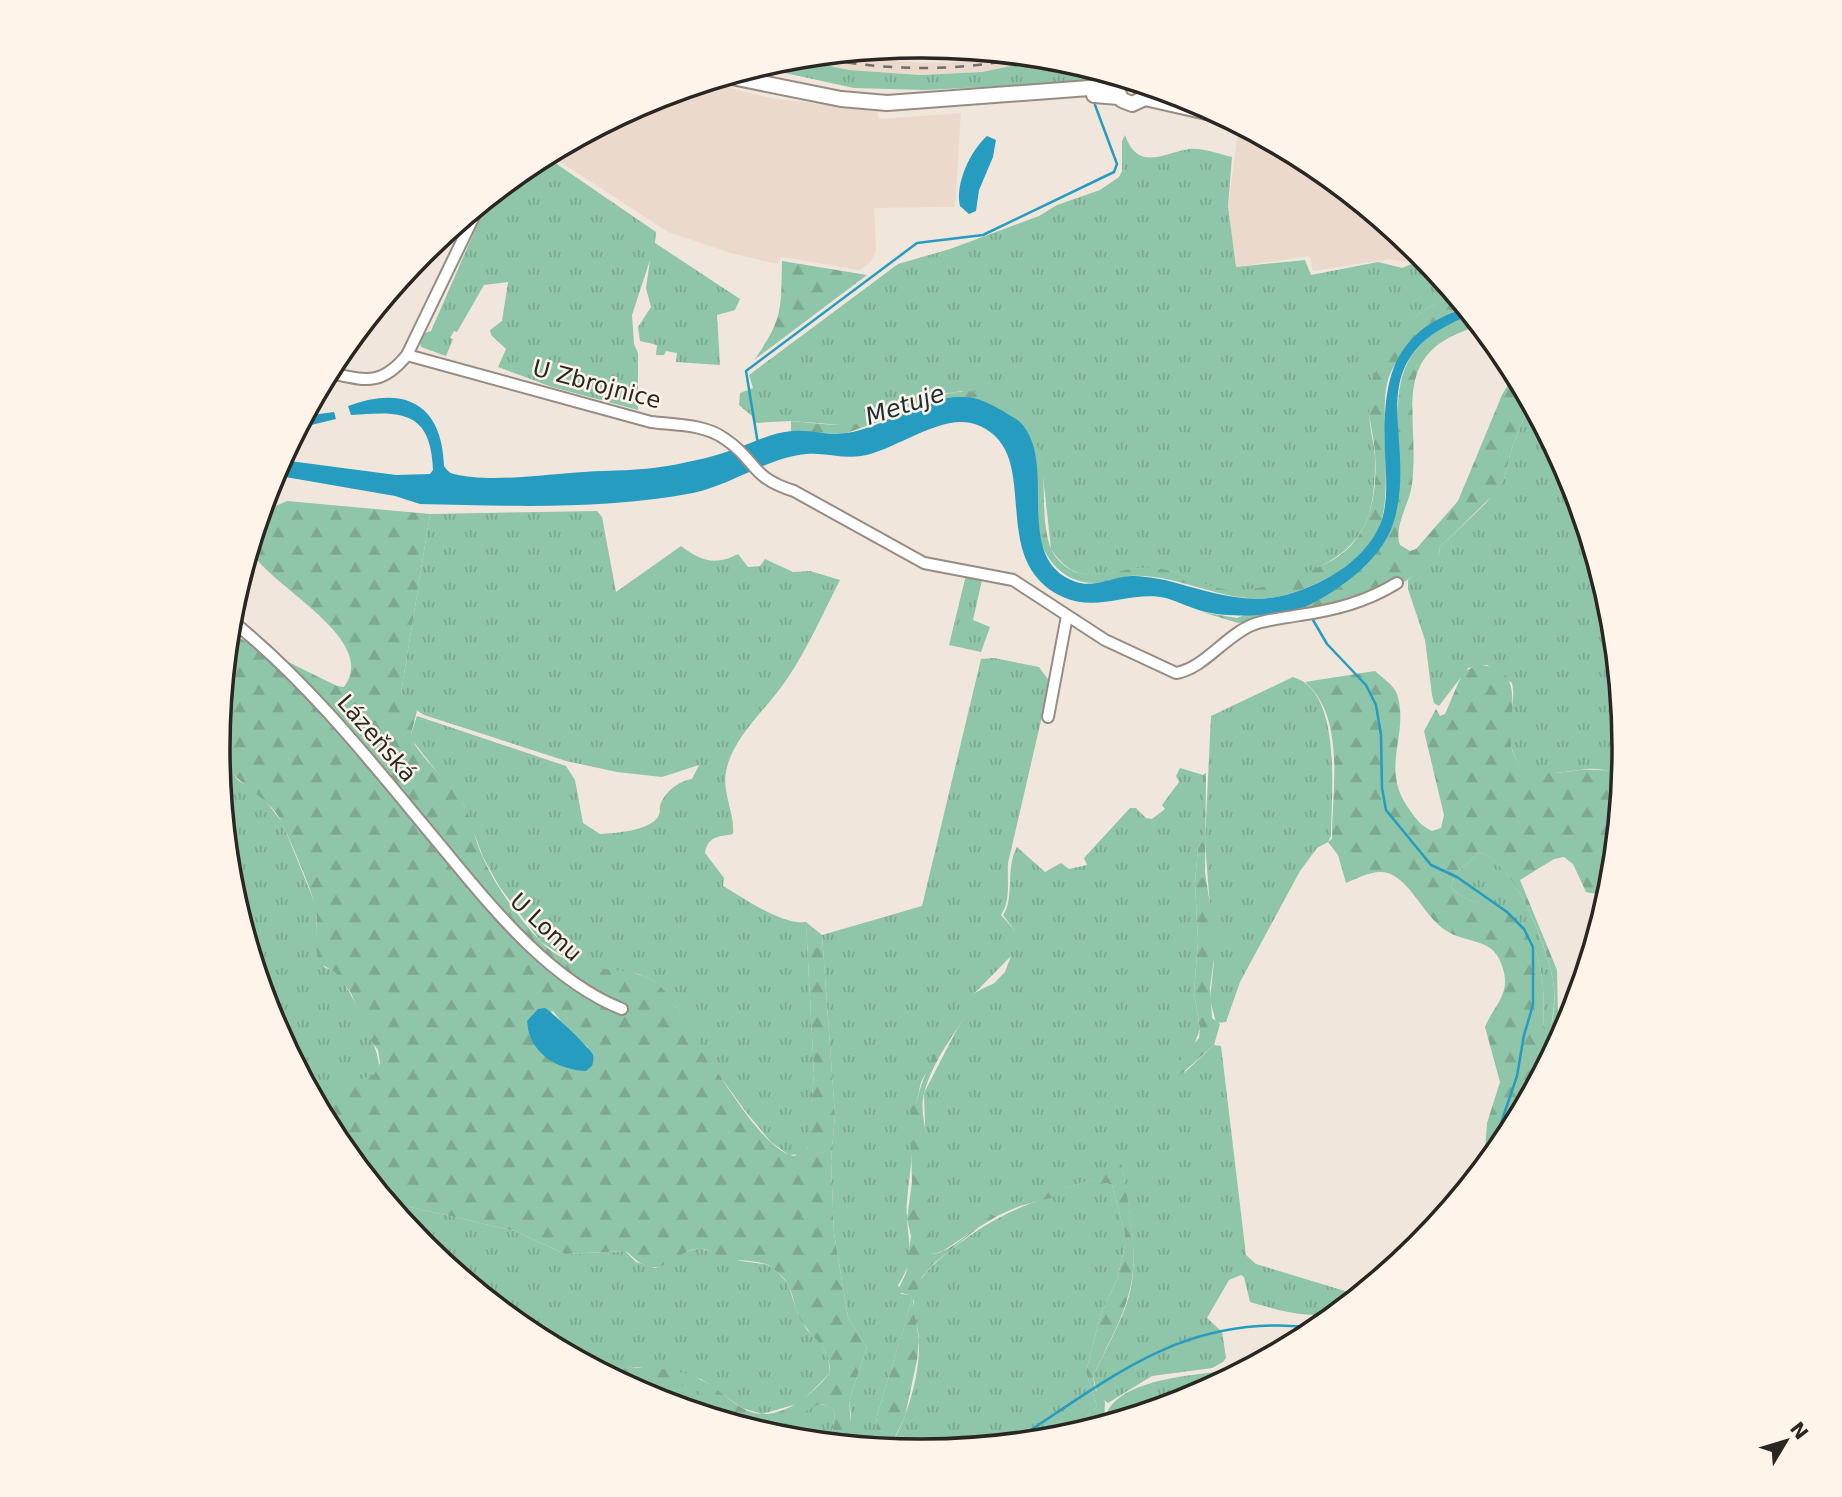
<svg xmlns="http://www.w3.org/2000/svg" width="1842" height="1497" font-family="'DejaVu Sans',sans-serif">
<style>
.built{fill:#ebdacb}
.grass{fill:url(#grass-tufts)}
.forest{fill:url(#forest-firs);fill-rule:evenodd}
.water{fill:#269cc0}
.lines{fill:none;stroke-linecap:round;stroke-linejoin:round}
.stream{stroke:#269cc0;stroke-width:2.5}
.minor-casing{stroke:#968c83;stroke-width:14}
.major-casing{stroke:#968c83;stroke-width:18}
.minor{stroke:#fff;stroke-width:10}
.major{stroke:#fff;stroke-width:14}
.rail{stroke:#736c66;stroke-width:2.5;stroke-dasharray:9 9;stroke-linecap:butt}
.labels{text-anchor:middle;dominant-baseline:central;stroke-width:5;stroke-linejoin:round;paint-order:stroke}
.street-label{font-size:23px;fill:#2a2622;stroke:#fff4ea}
.water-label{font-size:24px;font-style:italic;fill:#1a2e35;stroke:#fff4ea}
.rim{fill:none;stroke:#2a2622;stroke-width:3.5}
</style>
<defs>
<pattern id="grass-tufts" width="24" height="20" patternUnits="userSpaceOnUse" patternTransform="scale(1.75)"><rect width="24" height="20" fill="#8fc5a8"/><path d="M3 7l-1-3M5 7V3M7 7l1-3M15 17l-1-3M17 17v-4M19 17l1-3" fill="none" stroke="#7ca990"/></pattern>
<pattern id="forest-firs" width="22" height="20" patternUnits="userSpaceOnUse" patternTransform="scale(1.75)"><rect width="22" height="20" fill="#8fc5a8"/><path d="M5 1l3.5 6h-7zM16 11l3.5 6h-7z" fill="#7ca990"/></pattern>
</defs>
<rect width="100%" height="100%" fill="#f1e6dc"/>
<g class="built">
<path d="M921,46l69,6 -48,9 -83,-9z"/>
<path d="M833,54l87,9h29l63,-9 37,4 -67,14 -62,3 -71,-5 -57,-12z"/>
<path d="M707,82l63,16 107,13 2,8 82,-6 -6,94 -81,1 2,43 -6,12 -11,7 -78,-13 -3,7 -48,-11 -62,-21 -120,-78 104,-55z"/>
<path d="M1238,132l20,3 54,29 109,91 -15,7 -17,-3 -76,12 -4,-15 -73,11 -8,-61z"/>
</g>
<g class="grass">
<path d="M792,58l57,12 71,5 62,-3 67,-14 59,16 -6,7 -177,9 -71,-2 -96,-21z"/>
<path d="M1125,135c13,37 39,18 64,14 12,-2 31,5 43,8l-4,49 8,61 69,-7 6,15 67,-13 24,6 22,-9 31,37c-53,17 -81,62 -85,116 -2,15 5,31 5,47 0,57 -9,85 -61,111 -17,9 -37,16 -56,18 -10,2 -21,4 -31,2 -27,-3 -48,-22 -76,-22 -42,0 -71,25 -100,-19l-10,-91 -79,-67 -26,4 -63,27 -19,4 -63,-5 -37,2 -2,-7 -13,-11 1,-12 13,-5 -4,-13 149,-111 52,-15 89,-33 18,-11 43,-15 19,-13 3,-6v-30z"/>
<path d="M545,156l111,76 -1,11 85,56 -5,11 -18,5 3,50 -44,-3 1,-9 -11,-2 -2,4h-8l1,-10 -17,-4 -2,-14 13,-20 -5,-19 4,-28 -18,55 2,29 4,9v57l-86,-23 -54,-20 8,-18 -15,-14 -1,-5 12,-9 6,-39 -24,3 -27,47 -3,-1 -4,7 3,1 -7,17 -25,-9 -1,-5 5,-9 6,-2 58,-133 42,-34z"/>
<path d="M1530,403l41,77 40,132 9,95 -4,2 -3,19 10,29 -1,11 -3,2c-11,2 -22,-2 -33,-1 -38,5 -75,15 -76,-37 -1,-17 6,-32 2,-49l-25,-18 -19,3 -29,38 -5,-3 -2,-8 -7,-55 -17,-51v-9l32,-27 -1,-5 47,-45 18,-24 8,-31z"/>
<path d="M597,511l5,6 14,75 65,-46c20,15 34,20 57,8l10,13 12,-1 5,-7 28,13 17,-1 30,9c-17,33 -32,68 -53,99 -19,29 -55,58 -61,93 -4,21 9,41 7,62 -13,3 -25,1 -28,19l19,25 -1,8c19,11 60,40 83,36l8,152 -6,72 -4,8 -15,1 -18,-13 -25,-30 -50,-69 -19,-35 -23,-27 -15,-7 -61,-8 -37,-24 -42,-56 -16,-29 -19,-51 -52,-66 -1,-6 6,-18 149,50 9,14 8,43 17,11c16,-1 48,-3 58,-17 3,-6 1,-5 2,-11 4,-14 19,-25 32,-27l7,-14 -37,12 -45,-5 -51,-11 -142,-46 -14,-9 -9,-13 29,-179z"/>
<path d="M966,575l16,5 -9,40 17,7 -9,25 -32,-7z"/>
<path d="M994,658l45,9 11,15 -42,181c-1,18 3,38 -7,52l14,16 -12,-16c12,-16 2,-47 14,-68l28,25 16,-9 8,6 18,-4 -3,-7 46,-50h6l10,10 6,1 13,-10 -3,-4 17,-23 -3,-6 4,-8 23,7v62l-5,11 -3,35 3,58 -4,52 6,36 -16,44 30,-28 7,1 25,209 10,9 102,31c-6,5 -12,12 -18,15 -24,12 -66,-1 -90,-8l-6,-25 -3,-2 -12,5 -22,38 15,14 4,26 -3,4 -11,6 -60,8 -44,27 -10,-7 -5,-20c12,-26 28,-52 36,-80 11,-41 -1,-90 -7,-131l-15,10 -97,31 -67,45 -10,3 -4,-5 -5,-156 33,-64 20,-28 28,-29 6,-16 -51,52 -39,74 -5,22h-6c6,32 0,65 -3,97 -3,31 12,54 -9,84l3,9 9,1 2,5 -35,116 -2,31 -27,-3 3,-30 -2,-14 18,-52 -19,-31 -14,-84 -3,-72 4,-46 -13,-180 100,-29 59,-247z"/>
<path d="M1293,677c50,14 38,119 38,159l-3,6 -11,6 -17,23 -60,111 -14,40 -10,1 -6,-24 4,-37 -9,-121 6,-125z"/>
<path d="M219,759l20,22 21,13 22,28 34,84 1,34 7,27c3,2 7,2 10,4 13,9 51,88 44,98 -8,13 -40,17 -56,34v9l-51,-95 -40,-132z"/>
<path d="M1479,852c35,8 68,95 74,128 3,16 0,32 -2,48l-8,-2c3,-42 -1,-101 -48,-118 -18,-7 -31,-6 -44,-21l4,-12z"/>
<path d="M1106,1183l6,2 13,48v12l-8,35 -16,33 -15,59 11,34 -19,19 -28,14 -129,12 -31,-3c17,-31 30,-71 29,-107 0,-13 -7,-28 -5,-42 2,-20 18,-34 33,-46 51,-42 95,-57 159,-70z"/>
<path d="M388,1202l127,29 50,23 60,-3 11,11 19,6 9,-3 15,-11 20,-6 42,13 24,3 10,5 13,15 10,31 9,15 11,9 10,18 2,16 -30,30 -38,11 -20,-6 -41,-29 -63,-12 -36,4 -72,-38 -106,-88z"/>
<path d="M1248,1367l-58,31 -86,26c5,-51 108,-48 144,-57z"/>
<path d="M639,1379c25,1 52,4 73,20 9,6 14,17 22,24l-82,-25 -33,-18z"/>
<path d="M817,1404l13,2 5,6 -4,31 -48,-5 -31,-10 38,-8z"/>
</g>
<g class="forest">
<path d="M782,261l85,14 -113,85c29,-40 27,-51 28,-99z"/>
<path d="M1455,296l9,12c-26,9 -32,14 -50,35 -7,9 -19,19 -23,29 -8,17 -6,39 -6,57 0,29 3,57 -2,85 -8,43 -59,70 -97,81 -55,15 -102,-22 -156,-19 -8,1 -17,4 -26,6 -32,6 -58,-16 -65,-47 -2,-10 0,-21 -1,-31 -2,-23 -7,-46 -10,-68l-97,-33 -87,31 -53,-3v-10c26,2 53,7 79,1 43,-10 77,-43 125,-26 13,4 24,17 31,28 6,10 12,21 15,33 6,28 -2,76 14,99 28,37 66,7 103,12 28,4 53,24 81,22 32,-2 61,-13 90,-28 41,-21 49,-67 46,-109 -1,-15 -5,-28 -6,-42 0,-53 36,-99 86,-115z"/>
<path d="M1471,315l9,11c-95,25 -59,88 -68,158 -2,19 -19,43 -12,61l10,6 6,-2 42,-48 44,-106 12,-20 16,28 -18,45 -8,31 -13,18 -52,51 1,5 -14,14 -52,36 -136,20 -36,-11 35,6 127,-51c10,-18 30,-47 34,-67 2,-11 0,-26 0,-38 0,-75 -9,-116 73,-147z"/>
<path d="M287,501l143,13 -29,179 16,18 -6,23 4,11c15,22 37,39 50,63 8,15 10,33 18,50 13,29 35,59 57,83 39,41 94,18 121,46 30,33 93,163 133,169l13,-7 7,-75 -8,-152 16,13 13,180 -4,46 3,72 14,84 19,31 -18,52 2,26 -3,18 -17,-1 4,-31c-16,-19 -30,4 -47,9 -9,2 -27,8 -36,7 -22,-1 -35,-28 -57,-38 -31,-14 -65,-4 -93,-19 32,-5 64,-6 95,7 17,7 30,21 45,30 33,19 68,-11 88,-35 1,-25 -18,-35 -30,-54 -6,-11 -6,-25 -13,-36 -4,-7 -12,-14 -19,-18 -15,-6 -33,-3 -48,-9 -8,-3 -15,-9 -25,-7 -16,3 -27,20 -43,18 -13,-1 -17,-10 -27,-16l-60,3 -50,-23 -127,-29 -52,-63 -14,-27v-9l15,-14 37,-15 6,-11 -2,-13 -8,-11 -19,-46 -16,-21 -16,-9c-5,-17 -1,-35 -3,-53 -2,-16 -28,-75 -36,-91 -14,-26 -59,-42 -62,-71l11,-115 108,53 7,1c36,-48 -73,-99 -94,-137l12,-38zM553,1011l20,25 15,11 -2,24c-27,-1 -58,-19 -59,-50z"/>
<path d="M1477,665c86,2 -30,128 103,105 14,-2 29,3 42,-2l-15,128 -21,-4 -13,-28 -9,-7 -10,2 -34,21 37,90 1,48 -5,23 -21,49 -27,49 -21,26 3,-42 13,-41 -15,-55c9,-22 26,-33 18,-58 -8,-33 -36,-24 -58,-39 -21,-14 -34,-49 -57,-57 -14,-4 -30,5 -42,10l-8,-28 -10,-13 4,-3c0,-50 14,-122 -27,-157l70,-11c6,6 19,14 22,23 13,40 -18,74 12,115 7,10 12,17 23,22l9,-3 3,-13 -20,-84 12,-22 4,7 5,-2 18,-42zM1479,852c35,9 68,94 74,128 3,15 1,33 -2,48l-8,-2c3,-42 -1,-102 -49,-119 -17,-6 -30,-5 -43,-20l4,-12z"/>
<path d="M1206,773l-1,99 11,72 -6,44 2,30 8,6 -6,21 -34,30 -4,-3 3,-10 20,-24 1,-9 -6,-36 4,-52 -3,-58 3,-35 5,-11v-62z"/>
<path d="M997,982c-27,25 -68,80 -74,117 -2,12 2,25 3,37 3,37 6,76 4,113l3,5c21,-2 48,-34 68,-44 39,-20 85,-21 121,-46 6,40 18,89 7,129 -7,28 -24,56 -36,83l2,13 10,13 -1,22 -54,15 28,-14 19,-19 -11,-34 15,-59 16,-33 8,-35v-12l-13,-48 -6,-2 -86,23 -21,9 -20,12 -46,37 -11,13 -9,24 6,40 -2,19 -12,56 -15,32 -15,-1 2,-31 35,-116 -2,-5 -13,-3 9,-19 5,-37 -4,-17 5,-37 -2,-79 6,1c6,-27 30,-83 49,-103 9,-9 21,-14 32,-19z"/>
</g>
<g class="water">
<path d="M987,136l9,4 -3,17 -14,33 -3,21 -7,3 -9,-8c-5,-22 10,-55 27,-70z"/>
<path d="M1464,308l7,7c-120,45 -50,123 -78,209 -12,36 -52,65 -84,81 -24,12 -78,13 -103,7 -14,-3 -26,-10 -40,-14 -35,-8 -68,15 -103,-1 -79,-36 -18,-142 -83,-171 -35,-17 -82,24 -119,30 -18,3 -37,-4 -55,-2 -40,4 -74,31 -113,39 -88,17 -183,13 -273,11l-25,-8 -121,-21 8,-15 114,15 34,-1 3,-4c-2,-60 -32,-59 -82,-55l-3,-9c56,-21 94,-3 96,60 3,4 5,7 10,8 34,9 95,0 130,-2 27,-2 56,-1 83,-6 24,-4 50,-10 73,-19 16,-6 35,-15 52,-16 18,-2 37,5 55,2 39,-6 77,-38 117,-36 14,0 28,8 39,14 5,4 13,7 17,11 40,41 -10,137 56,160 18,6 37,-5 55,-6 10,0 23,2 34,4 40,10 79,26 121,15 39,-11 85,-37 97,-79 5,-20 3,-42 2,-62 -2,-72 4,-120 79,-146z"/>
<path d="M334,412l2,7 -37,9 6,-12z"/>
<path d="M545,1008c5,2 47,42 48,47 1,4 0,8 -1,11l-6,5c-28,-1 -58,-18 -59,-50l11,-12z"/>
</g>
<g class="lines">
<g class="stream">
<path d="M1084,67l3,17"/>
<path d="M758,444l-12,-73 171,-128 66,-8 131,-63 3,-8 -22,-59"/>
<path d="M1313,620l14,24 39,41 10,20 5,30 1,53 4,22 45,55 26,12 50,35 17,17 9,18v58l-9,30 -7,41 -21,62 3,9"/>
<path d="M1011,1443c104,-67 175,-132 307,-115"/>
</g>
<defs>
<g id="minor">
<path d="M407,355l244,67c24,3 54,2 74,17 32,21 24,38 69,52l130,72 89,17 92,60 71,33c27,-4 49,-37 76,-48 15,-6 33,-7 48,-10 35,-5 66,-13 97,-32"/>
<path d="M329,373c36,7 52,14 78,-18l72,-149"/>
<path d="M231,620c76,61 138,139 200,214 52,62 113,144 191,175"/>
<path d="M1048,717l19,-101"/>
</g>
<g id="major">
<path d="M727,76l114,23 46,4 229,-17"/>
<path d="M1116,89l6,11 10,4 13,-6 4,-12"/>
<path d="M1094,95l25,2"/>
<path d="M1145,98l75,17"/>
</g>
</defs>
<use href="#minor" class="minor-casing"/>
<use href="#major" class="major-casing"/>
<use href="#minor" class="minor"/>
<use href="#major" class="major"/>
<path class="rail" d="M812,56c75,16 146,16 220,0"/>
</g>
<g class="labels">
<g class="street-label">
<text transform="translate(597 384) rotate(15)">U Zbrojnice</text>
<text transform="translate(377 738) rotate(49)">Lázeňská</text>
<text transform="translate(546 927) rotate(43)">U Lomu</text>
</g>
<g class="water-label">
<text transform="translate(905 405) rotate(-18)">Metuje</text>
</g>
</g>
<path d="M0 0H1842V1497H0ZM920 58H922A690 690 0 0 1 1612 748V749A690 690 0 0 1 922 1439H920A690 690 0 0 1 230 749V748A690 690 0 0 1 920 58Z" fill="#fff4ea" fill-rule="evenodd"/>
<path class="rim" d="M920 58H922A690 690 0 0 1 1612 748V749A690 690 0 0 1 922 1439H920A690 690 0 0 1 230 749V748A690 690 0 0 1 920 58Z"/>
<g transform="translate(1786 1441) rotate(52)" stroke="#fff4ea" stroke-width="5" paint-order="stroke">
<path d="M0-5L12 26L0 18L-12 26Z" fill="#2a2622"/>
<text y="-10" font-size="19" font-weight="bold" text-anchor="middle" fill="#2a2622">N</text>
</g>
</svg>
